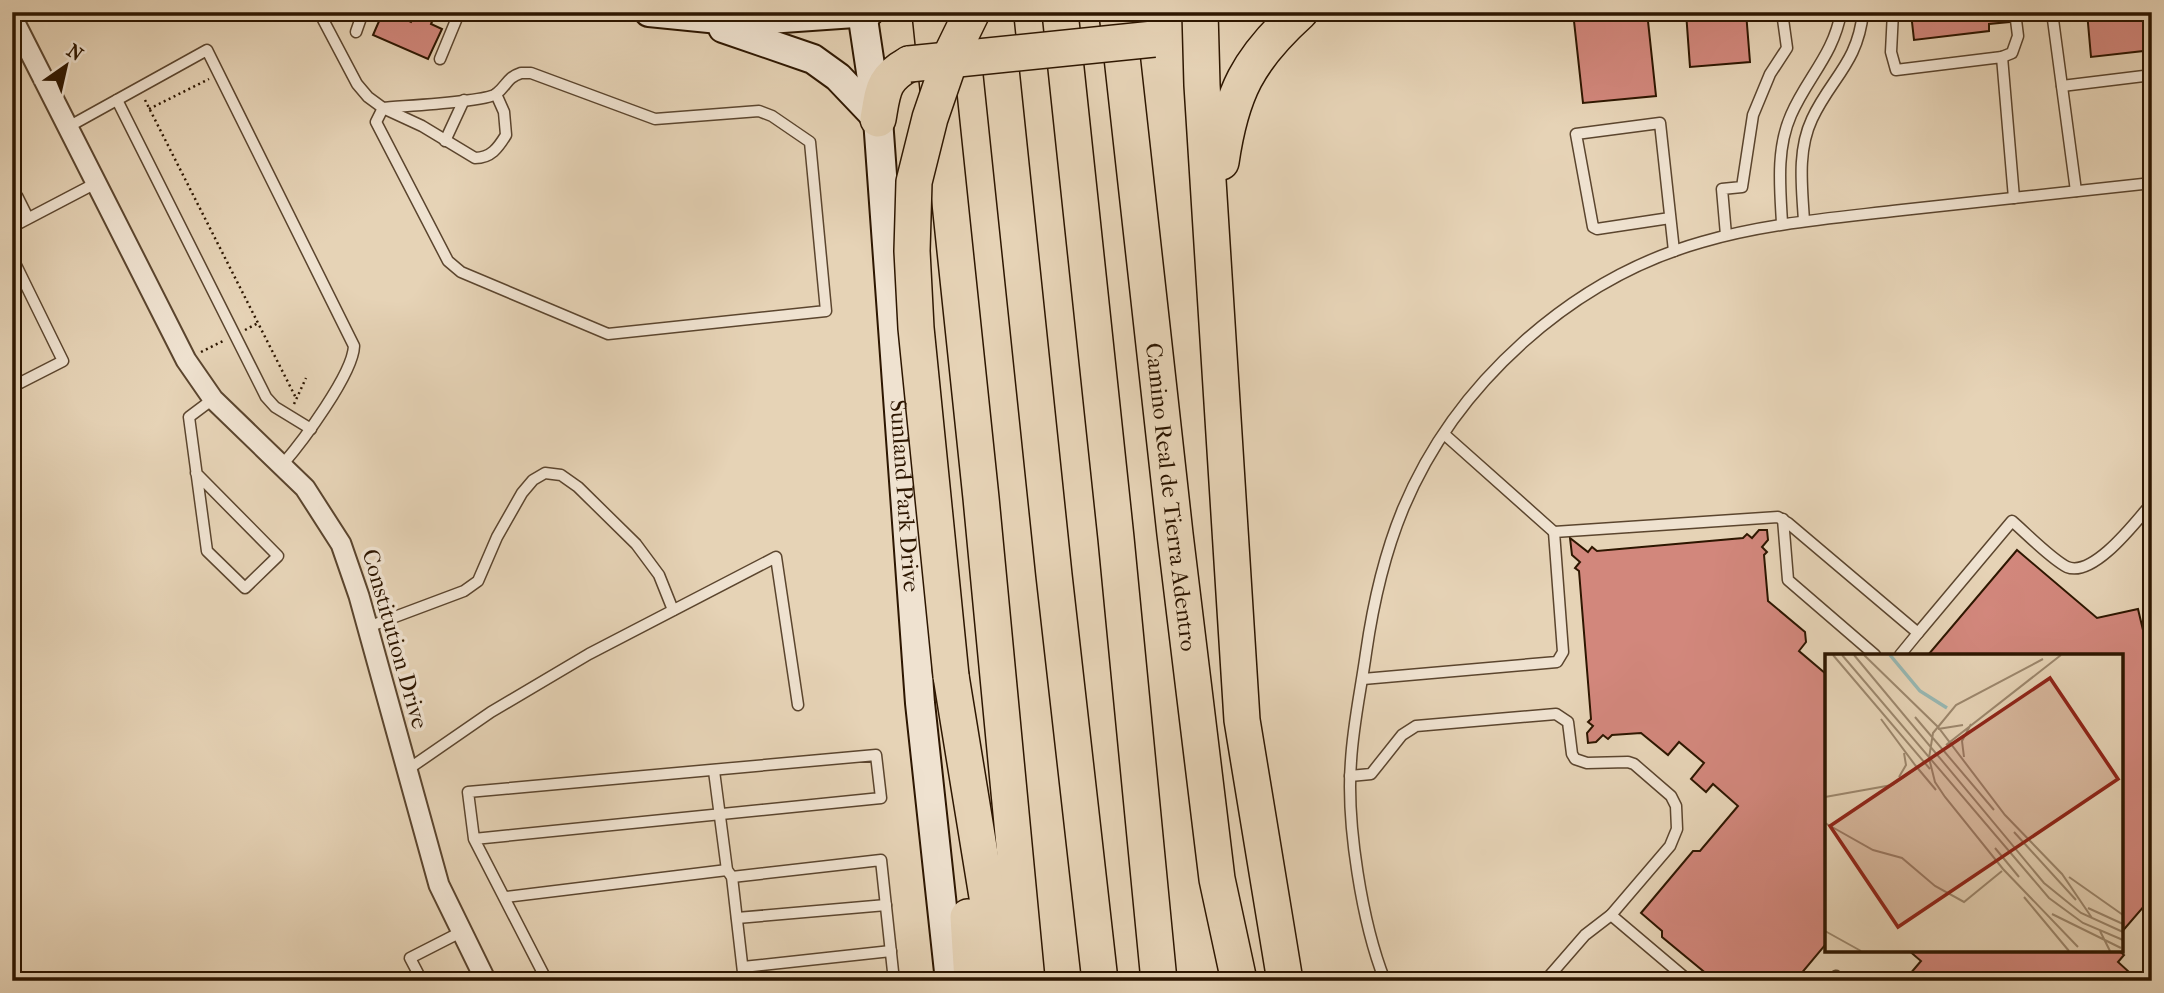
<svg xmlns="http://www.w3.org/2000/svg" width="2164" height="993" font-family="'IM FELL French Canon',serif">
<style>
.building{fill:#d2877c;stroke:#2d1600;stroke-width:2}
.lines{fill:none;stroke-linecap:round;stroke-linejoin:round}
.lane-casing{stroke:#5b452e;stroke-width:13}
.street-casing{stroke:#5b452e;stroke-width:23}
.secondary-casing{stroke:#2d1600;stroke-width:32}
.highway-casing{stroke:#2d1600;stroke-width:38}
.path{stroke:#2d1600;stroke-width:2.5;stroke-dasharray:2 3.5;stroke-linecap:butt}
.lane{stroke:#efe2d0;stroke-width:10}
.street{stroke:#efe2d0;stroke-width:19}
.secondary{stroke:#efe2d0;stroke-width:28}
.highway{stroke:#e6d3b6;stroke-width:35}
.highway-bridge-casing{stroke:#2d1600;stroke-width:38;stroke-linecap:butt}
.highway-bridge{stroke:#e6d3b6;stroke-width:35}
.labels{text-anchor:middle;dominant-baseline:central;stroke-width:7;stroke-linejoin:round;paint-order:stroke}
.street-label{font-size:23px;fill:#2d1600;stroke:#efe2d0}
.inset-river{fill:none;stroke:#97b7b2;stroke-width:3.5}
.inset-road{fill:none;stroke:#9c876d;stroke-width:2}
.view{fill:#8f2418;fill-opacity:0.15;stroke:#8f2418;stroke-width:3.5}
.inset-edge{fill:none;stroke:#2d1600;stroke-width:3.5}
</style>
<rect width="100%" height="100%" fill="#e6d3b6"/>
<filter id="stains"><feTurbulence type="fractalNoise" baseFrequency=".00286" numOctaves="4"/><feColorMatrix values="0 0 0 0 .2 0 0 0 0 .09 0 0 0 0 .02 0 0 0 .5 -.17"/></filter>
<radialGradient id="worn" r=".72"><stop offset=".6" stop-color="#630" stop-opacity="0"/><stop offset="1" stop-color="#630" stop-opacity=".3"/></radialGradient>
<g class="building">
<path d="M383,12h7l21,10 5,-10h20l-5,12 11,5 -14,30 -55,-24z"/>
<path d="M1573,12h74l9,84 -73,7z"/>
<path d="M1686,12h60l4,50 -60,5z"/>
<path d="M2008,12l1,10 -20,2v7l-75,9 -3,-27z"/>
<path d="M2087,12h65v38l-61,7z"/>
<path d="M1759,530h8l1,10 -6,7 5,5 -3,3 4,46 37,31 1,10 -7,9 27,23v270l-31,37 -81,-1 -52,-43v-6l-21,-18 52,-62h7l38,-45 -25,-22 -7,8 -15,-13 13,-16 -25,-21 -11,13 -27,-22 -29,2 -4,4 -5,-4 -7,7 -8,1 -1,-10 6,-7 -5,-4 3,-3 -12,-148 -4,-3 5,-6 -8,-7 -2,-17 18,14 4,-5 5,4 146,-13 4,-4 5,4z"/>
<path d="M2017,550l80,68 41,-9 5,21 9,-11v278l-32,37v-279h-192z"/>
<path d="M1907,949h210l7,6 -6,7 10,9 -8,10h-216l17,-20z"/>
</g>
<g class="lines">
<defs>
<g id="lane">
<path d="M319,12l38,72 11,13 15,11 39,18 53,32c16,0 23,-10 31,-23l-2,-23 -8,-18"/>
<path d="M1893,12l-2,40 5,18 106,-13 12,141"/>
<path d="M2052,12l24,179"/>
<path d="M356,32l7,-20"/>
<path d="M2002,57l10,-4 6,-17 -3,-24"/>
<path d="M440,59l19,-46"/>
<path d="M521,73h10l124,46 104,-8 13,5 38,26 16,169 -218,23 -147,-62 -13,-11 -72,-139 7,-14c19,-2 102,-6 113,-14 11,-8 10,-16 25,-21z"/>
<path d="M2062,86l90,-11"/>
<path d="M117,100l149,297 9,10 36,22"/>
<path d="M68,127l139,-77 147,296c-1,28 -52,96 -71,118"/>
<path d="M445,141l19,-41"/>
<path d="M12,198l5,-2 11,22"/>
<path d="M1670,218l-73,11 -4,-2 -17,-93 84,-11 14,128"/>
<path d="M1804,221c-2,-34 -7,-70 8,-102 19,-41 46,-56 51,-107"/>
<path d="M1782,223c-2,-36 -6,-74 9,-108 16,-37 43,-61 50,-103"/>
<path d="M12,227l84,-44"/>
<path d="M1726,235l-4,-46 20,-2 11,-72 17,-41 17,-26 -5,-36"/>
<path d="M12,257l51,104 -51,26"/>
<path d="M1444,434l110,98"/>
<path d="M196,473l82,83 -33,32 -38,-37 -18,-134 24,-18"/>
<path d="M1783,519l5,61 87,75"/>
<path d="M368,627l96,-36 14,-10 19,-44 25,-44 11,-13 12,-7 16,2 17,12 58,57 23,31 14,35"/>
<path d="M1900,655l18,-22"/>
<path d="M1363,679l194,-17 6,-10 -9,-120 224,-15 10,6 130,110 94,-112c14,12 39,38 55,46 27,11 70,-47 85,-64"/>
<path d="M407,770l84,-58 98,-58 187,-97 22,148"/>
<path d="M714,771l13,99 5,7 12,104"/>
<path d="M1350,776l21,-2 31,-39 14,-9 140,-12 12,8 4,32 3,5 12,4 41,-1 6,2 37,32 5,10 1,23 -7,17 -59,69 -26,20 -40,46"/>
<path d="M474,839l407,-41 -5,-43 -408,37 6,47 73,142"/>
<path d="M732,877l149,-17 13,121"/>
<path d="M506,897l221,-27"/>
<path d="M1611,915l78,66"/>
<path d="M737,918l149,-13"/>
<path d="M743,967l148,-16"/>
<path d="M422,981l-12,-23 51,-26"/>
<path d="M1385,981c-23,-58 -39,-158 -34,-220 2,-36 10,-72 15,-108 7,-49 18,-98 37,-144 52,-125 168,-230 299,-267 65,-19 133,-24 200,-32 83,-9 167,-18 250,-27"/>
<path d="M1832,981l4,-5 5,5"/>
</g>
<path id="street" d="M12,17l174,343 27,39 92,89 36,56 18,52 80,289 47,96"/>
<g id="secondary">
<path d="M649,12l90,9 130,-9"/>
<path id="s1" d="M862,12l16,107 42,584 30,278"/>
<path d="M723,28l90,31 25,18 40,42"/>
</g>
<g id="highway">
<path d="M930,12l51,486 46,483"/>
<path d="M995,12l59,563 46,406"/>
<path d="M1060,12l56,526 43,443"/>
<path id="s2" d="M1117,12l58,522 42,345 22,102"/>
<path d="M1200,12l2,73 40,635 43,261"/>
<path d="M878,119c5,-28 4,-40 31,-55"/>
<path d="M1221,162c10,-69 27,-103 79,-150"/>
<path d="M951,676l39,239 8,66"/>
<path d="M968,917l4,64"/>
</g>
</defs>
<use href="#lane" class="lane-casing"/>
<use href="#street" class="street-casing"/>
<use href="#secondary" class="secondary-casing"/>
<use href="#highway" class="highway-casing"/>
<g class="path">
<path d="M145,100l151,298"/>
<path d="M149,109l60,-30"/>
<path d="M245,330l13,-7"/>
<path d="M201,352l22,-11"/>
<path d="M294,404l12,-26"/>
</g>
<use href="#lane" class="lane"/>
<use href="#street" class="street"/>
<use href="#secondary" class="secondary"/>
<use href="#highway" class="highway"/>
<defs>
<g id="highway-bridge">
<path d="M909,64l245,-25"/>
<path d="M951,676l-35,-348 -4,-77 2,-69 16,-64 23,-67 19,-39"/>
</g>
</defs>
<use href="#highway-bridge" class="highway-bridge-casing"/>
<use href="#highway-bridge" class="highway-bridge"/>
</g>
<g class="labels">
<g class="street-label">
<text stroke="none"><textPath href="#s1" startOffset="486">Sunland Park Drive</textPath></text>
<text stroke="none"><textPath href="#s2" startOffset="488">Camino Real de Tierra Adentro</textPath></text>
<text transform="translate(395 639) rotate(74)">Constitution Drive</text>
</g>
</g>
<g transform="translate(1825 654)">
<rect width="298" height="298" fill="#e6d3b6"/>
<path class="inset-river" d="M65,1l30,36 27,17"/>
<path class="inset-road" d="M8,1l97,114M17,1l207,243 34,25 40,17M29,1l190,228 37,30 42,19M39,1l74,72 67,88 57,59 30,44M218,5l-87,46 -23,28 -4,25 6,24 10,15 58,72 75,78M90,63l79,93M56,65l34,46M113,75l25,-4M121,91l115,-90M139,103l-2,-16 9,-17M90,111l21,25M74,123l7,-12 -2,-12M0,143l67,-12 36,-25M0,169l48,27 29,8 33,28 29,16 38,-31M189,178l62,68M170,194l24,29M244,223l54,38M199,243l45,54M263,254l35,16M227,260l69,34M0,277l36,20M275,277l10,20"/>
<path class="view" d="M225,24l68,101 -220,148 -68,-101z"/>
<rect width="298" height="298" class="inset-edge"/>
</g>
<rect width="2164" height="993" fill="none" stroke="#e6d3b6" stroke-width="42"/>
<rect x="14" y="14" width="2136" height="965" fill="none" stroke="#2d1600" stroke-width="3.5"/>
<rect x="21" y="21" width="2122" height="951" fill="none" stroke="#2d1600" stroke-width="2"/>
<g transform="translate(66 66) rotate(34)" stroke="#efe2d0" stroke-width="5" paint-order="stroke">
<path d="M0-5L12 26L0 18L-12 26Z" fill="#2d1600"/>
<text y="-10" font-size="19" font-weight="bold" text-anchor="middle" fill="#2d1600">N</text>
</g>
<rect width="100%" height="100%" filter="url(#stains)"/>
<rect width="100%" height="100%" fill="url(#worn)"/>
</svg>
